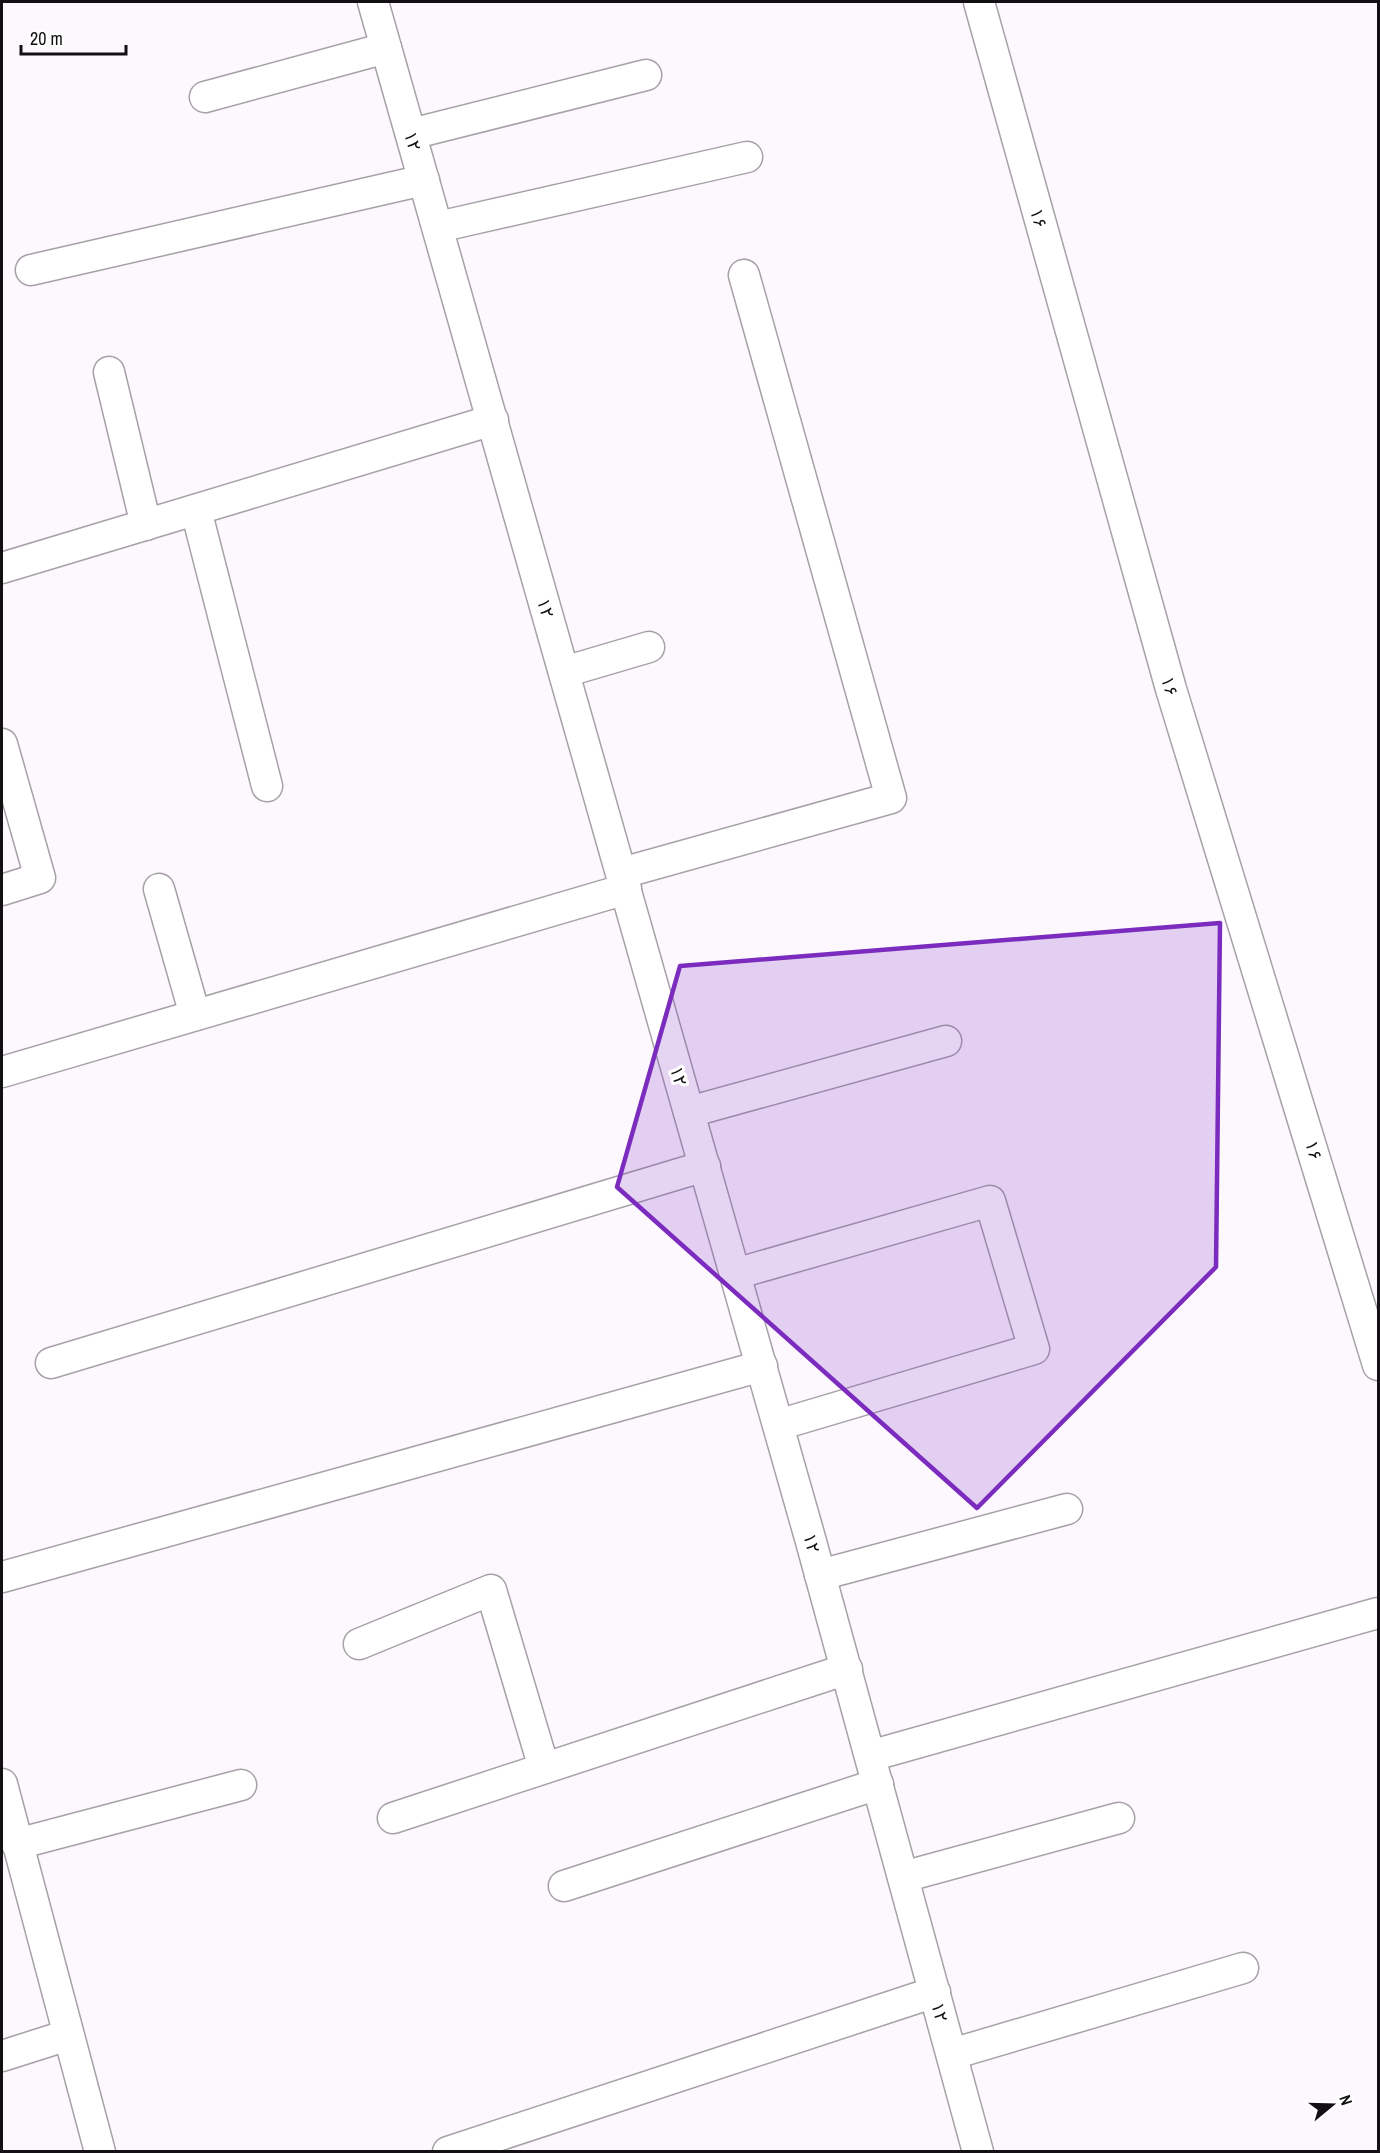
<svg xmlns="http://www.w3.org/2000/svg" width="1380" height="2153" font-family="'Archivo Narrow',sans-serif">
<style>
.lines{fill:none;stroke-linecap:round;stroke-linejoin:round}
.street-casing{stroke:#a6a1a7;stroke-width:33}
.street{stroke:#fff;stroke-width:30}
.marked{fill:#7b2cbf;fill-opacity:0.2;stroke:#7b2cbf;stroke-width:4.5;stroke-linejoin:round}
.labels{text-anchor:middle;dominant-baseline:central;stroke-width:6;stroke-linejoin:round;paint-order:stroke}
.street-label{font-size:18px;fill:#121012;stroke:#fff}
</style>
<rect width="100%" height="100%" fill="#fdf8fe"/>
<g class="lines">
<defs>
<g id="street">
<path d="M373,2l437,1536 168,614"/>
<path d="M979,2l192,687 207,676"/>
<path d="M205,97l181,-49"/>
<path d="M411,134l235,-59"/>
<path d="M438,227l309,-70"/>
<path d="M31,270l393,-90"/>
<path d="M109,372l37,153"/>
<path d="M196,510l71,276"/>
<path d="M2,568l491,-148"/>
<path d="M564,672l85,-25"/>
<path d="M2,744l38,134 -38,12"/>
<path d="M622,873l269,-75 -147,-523"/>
<path d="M159,889l36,126"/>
<path d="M2,1072l624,-183"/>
<path d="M689,1112l257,-71"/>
<path d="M735,1274l255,-73 44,148 -256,76"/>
<path d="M51,1363l654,-197"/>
<path d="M820,1575l247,-66"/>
<path d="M2,1577l760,-211"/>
<path d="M359,1644l132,-54 53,178"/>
<path d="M870,1756l508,-143"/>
<path d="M2,1784l98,368"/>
<path d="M393,1818l454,-149"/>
<path d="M17,1844l224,-59"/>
<path d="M903,1877l216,-59"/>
<path d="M564,1886l314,-102"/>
<path d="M952,2054l291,-86"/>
<path d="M2,2056l66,-21"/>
<path d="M448,2152l487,-160"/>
</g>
</defs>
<use href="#street" class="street-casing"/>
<use href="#street" class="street"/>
</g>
<path class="marked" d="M1220,923l-4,344 -239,241 -360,-321 63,-221z"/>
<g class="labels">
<g class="street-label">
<text transform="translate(413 141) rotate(74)">۱۲</text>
<text transform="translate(1039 218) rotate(74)">۱۶</text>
<text transform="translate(546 608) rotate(74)">۱۲</text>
<text transform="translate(1170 686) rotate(74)">۱۶</text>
<text transform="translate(679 1076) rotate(74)">۱۲</text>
<text transform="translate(1314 1150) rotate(73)">۱۶</text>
<text transform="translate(812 1543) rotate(75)">۱۲</text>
<text transform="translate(940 2012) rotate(75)">۱۲</text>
</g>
</g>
<rect width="1380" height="2153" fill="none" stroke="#121012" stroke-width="6"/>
<g transform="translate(1332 2105) rotate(71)" stroke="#ffffff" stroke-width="4.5" paint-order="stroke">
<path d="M0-4.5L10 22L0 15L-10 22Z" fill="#121012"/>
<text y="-9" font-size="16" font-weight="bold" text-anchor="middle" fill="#121012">N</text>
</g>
<path d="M21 45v9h105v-9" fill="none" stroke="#121012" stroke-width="3"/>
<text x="30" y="45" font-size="18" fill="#121012" stroke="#ffffff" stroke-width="4.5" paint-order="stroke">20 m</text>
</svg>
